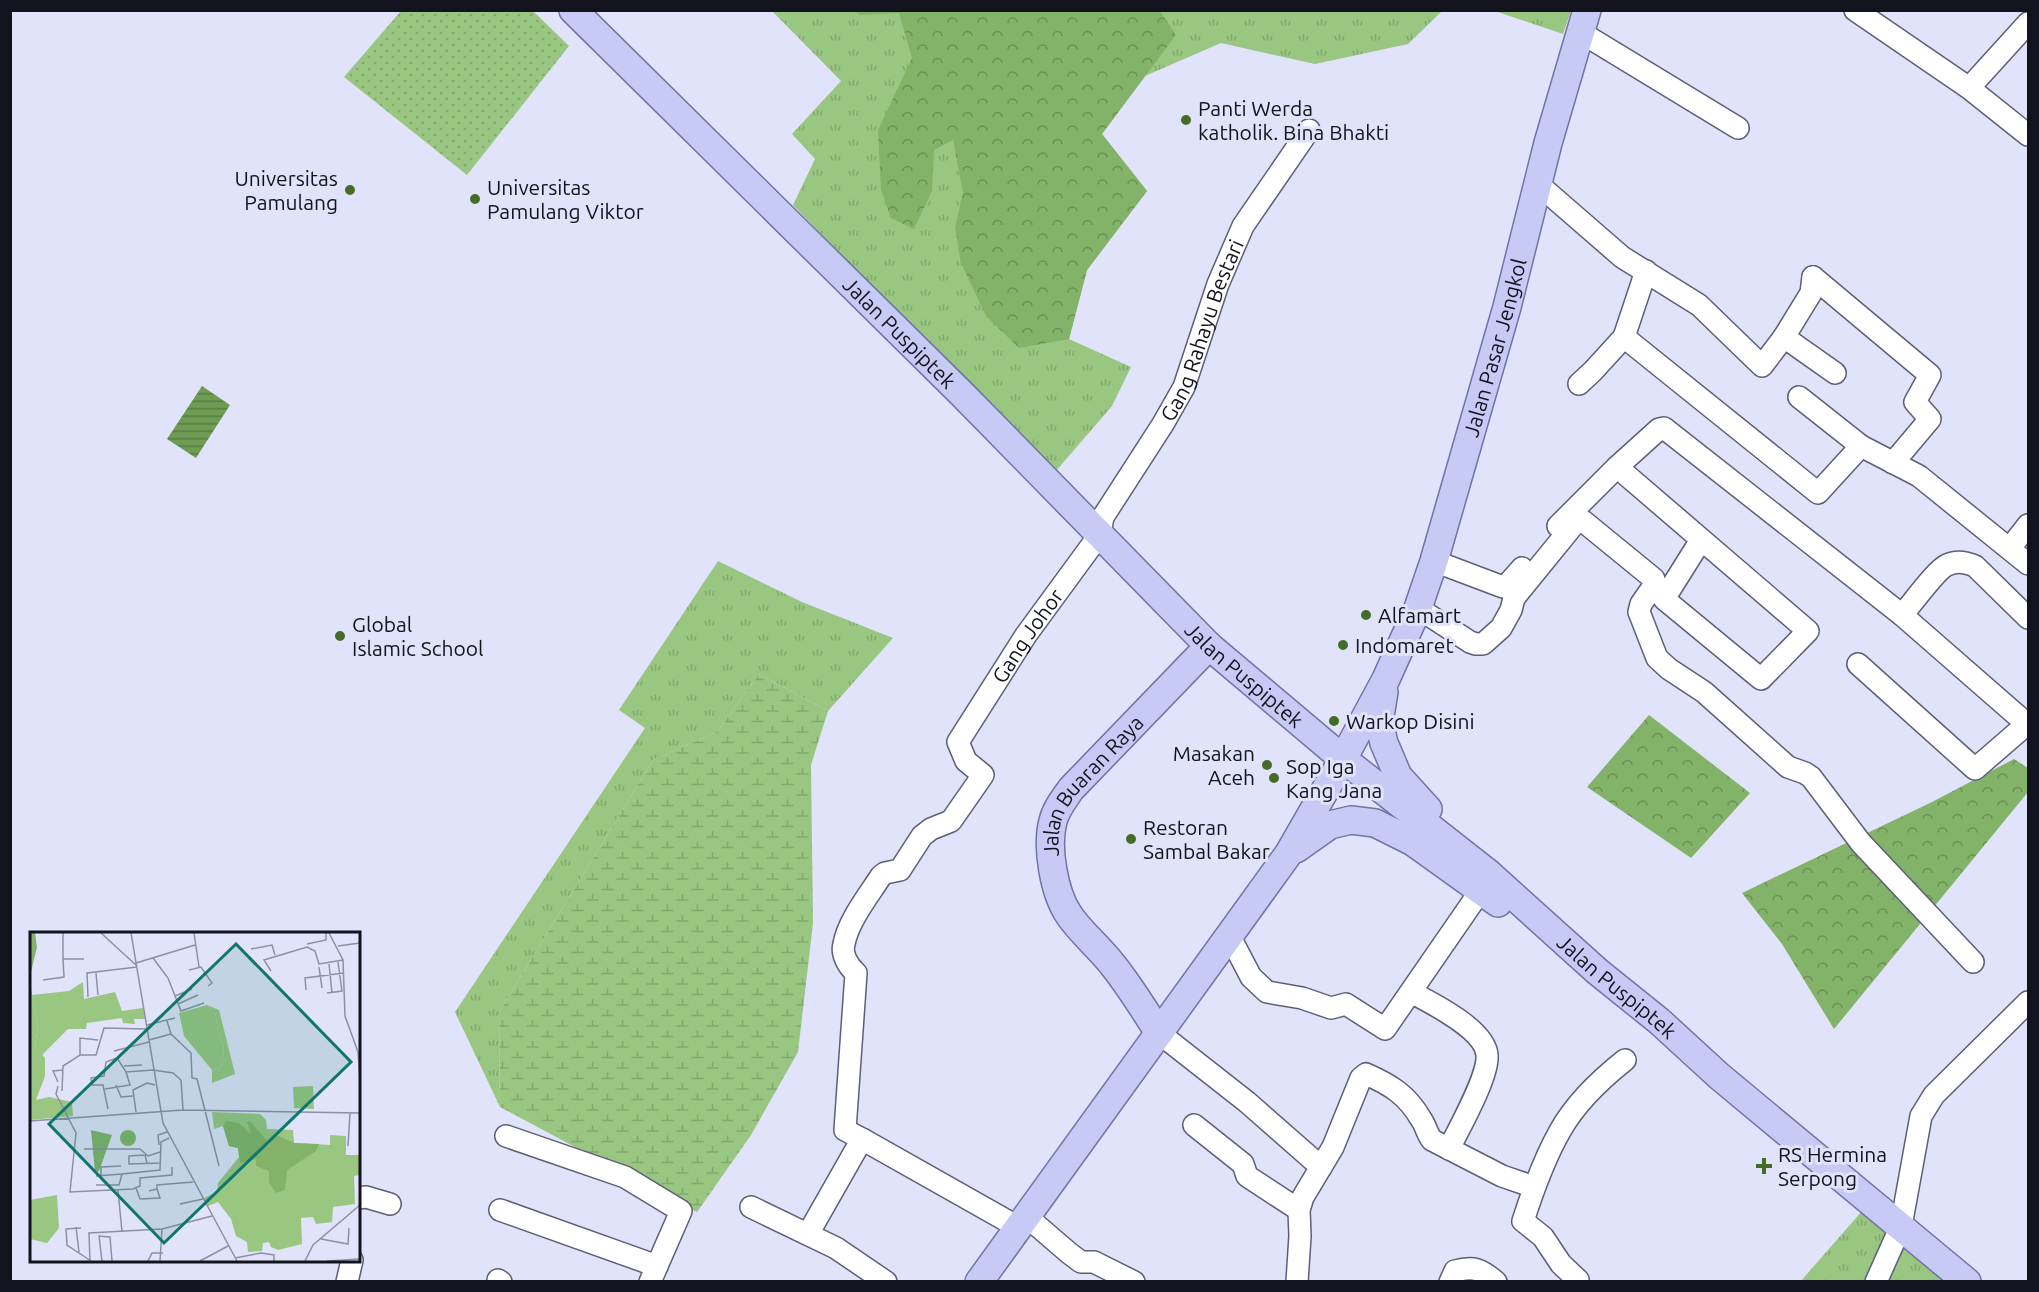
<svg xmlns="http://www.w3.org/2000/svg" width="2039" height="1292" font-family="Ubuntu,sans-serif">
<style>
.grass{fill:url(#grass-tufts)}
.forest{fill:url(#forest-crowns)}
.wetland{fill:url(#wetland-marsh)}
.park{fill:url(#park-dots)}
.water{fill:url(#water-rules)}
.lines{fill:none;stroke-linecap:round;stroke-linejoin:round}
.minor-casing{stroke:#5d5e77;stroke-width:24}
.major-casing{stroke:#7073a6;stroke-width:30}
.minor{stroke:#fff;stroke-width:21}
.major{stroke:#c8caf6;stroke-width:27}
.poi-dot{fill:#426c28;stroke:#e1e3fa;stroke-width:2}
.labels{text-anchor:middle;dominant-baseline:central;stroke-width:6;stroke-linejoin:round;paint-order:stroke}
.poi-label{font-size:21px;fill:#12131d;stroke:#e1e3fa;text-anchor:start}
.street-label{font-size:21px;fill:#12131d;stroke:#e1e3fa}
.inset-road{fill:none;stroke:#8e90a2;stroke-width:1.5}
.view{fill:#0f766e;fill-opacity:0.15;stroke:#0f766e;stroke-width:3}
.inset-edge{fill:none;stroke:#12131d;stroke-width:3}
</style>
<defs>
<pattern id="grass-tufts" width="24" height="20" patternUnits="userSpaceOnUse" patternTransform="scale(1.5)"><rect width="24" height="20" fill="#99c680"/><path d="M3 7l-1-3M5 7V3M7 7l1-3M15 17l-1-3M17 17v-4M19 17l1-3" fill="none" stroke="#83a96e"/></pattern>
<pattern id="forest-crowns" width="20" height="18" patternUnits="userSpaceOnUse" patternTransform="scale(1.5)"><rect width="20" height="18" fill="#83b269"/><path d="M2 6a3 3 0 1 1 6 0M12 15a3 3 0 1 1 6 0" fill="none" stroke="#6a9056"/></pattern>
<pattern id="wetland-marsh" width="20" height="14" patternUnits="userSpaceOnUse" patternTransform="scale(1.5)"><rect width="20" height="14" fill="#99c680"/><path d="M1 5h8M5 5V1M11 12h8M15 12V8" fill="none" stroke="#83a96e"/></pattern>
<pattern id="park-dots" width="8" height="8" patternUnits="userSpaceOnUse" patternTransform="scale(1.5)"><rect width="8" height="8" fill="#99c680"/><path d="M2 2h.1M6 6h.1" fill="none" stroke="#83a96e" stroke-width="1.8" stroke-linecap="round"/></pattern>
<pattern id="water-rules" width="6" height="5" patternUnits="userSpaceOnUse" patternTransform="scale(1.5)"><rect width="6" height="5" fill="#6e9c53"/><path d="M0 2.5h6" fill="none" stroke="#597e44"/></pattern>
</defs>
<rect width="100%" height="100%" fill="#e1e3fa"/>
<g class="grass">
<path d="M772,11h670l-34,33 -93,20 -94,-21 -76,33 -43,58 45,57 -60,79 -18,69 62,28 -19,39 -57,66 -262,-267 22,-46 -23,-25 49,-53z"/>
<path d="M1495,11h76l-8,23z"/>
<path d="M718,561l84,41 91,36 -65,73 -69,-37 -41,57 -65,29 -154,252 1,95 -45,-95 190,-284 -26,-18z"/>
<path d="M1863,1210l87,72h-150z"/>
</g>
<g class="forest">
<path d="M852,11h308l16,24 -74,99 45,57 -60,79 -18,69 -50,9 -33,-32 -25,-53 -6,-36 8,-34 -10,-53 -19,10 -2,41 -18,38 -23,-11 -10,-28 -3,-60 34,-72 -13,-45 -38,2z"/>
<path d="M1649,715l101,78 -59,65 -104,-71z"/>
<path d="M2014,759l14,9v24l-194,237 -52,-85 -40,-51 190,-91z"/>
</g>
<path class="wetland" d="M759,674l69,37 -17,54 2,158 -15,129 -47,83 -54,77 -197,-105 -1,-95 154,-252 65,-29z"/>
<path class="park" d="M401,11h132l36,35 -102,129 -123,-98z"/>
<path class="water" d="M202,386l28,19 -34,53 -29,-19z"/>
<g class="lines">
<defs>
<g id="minor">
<path d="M1855,10l114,78 59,47"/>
<path d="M1580,32l158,96"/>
<path d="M1969,88l59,-65"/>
<path d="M1538,184l84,73 77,48 63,61 22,-29 51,36"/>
<path d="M1813,277l117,98 -15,27 15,17 -37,44"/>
<path d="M1624,337l22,-66"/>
<path d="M1784,337l27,-44 2,-16"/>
<path d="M1579,384l14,-13 31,-34 194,156 43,-47 58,30 109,88"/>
<path d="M1799,397l62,49"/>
<path d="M1617,467l191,164 -47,48 -97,-80 37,-59"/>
<path d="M1558,526l59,-59 42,-38 5,-1 238,187c9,-10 35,-46 45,-50 10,-5 19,-3 28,1l53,52"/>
<path d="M2010,548l18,-23"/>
<path d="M1434,561l69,26 4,-2 15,-17"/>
<path d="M1418,608l52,34 6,2h7l18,-16 10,-18 3,-12 61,-75 3,-3 5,1 71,58 1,5 -14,20 -2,8 18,46 12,11 35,23 84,75 17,6 6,4 50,66 112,119"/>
<path d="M1902,615l126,110"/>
<path d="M1858,664l117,105 52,-45"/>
<path d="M1229,935l22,42 16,15 35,6 29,10 15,-4 39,25 96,-139"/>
<path d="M1411,992c20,11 74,37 76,63 2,21 -28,73 -38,94"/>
<path d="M1159,1033l88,69 74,65 -18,30 -4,13 1,26 -3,46"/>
<path d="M1194,1125l49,39 4,12 52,34"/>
<path d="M506,1136l119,41 56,34 -31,71"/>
<path d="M862,1139l156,88"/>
<path d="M1321,1167l12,-20 28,-69 5,-4c25,11 41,21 55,45 5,7 6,15 11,21l70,36 32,11"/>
<path d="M358,1198l8,-1 24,7"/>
<path d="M751,1207l85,41 50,34"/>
<path d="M500,1210l157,56"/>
<path d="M1026,1216l43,37 12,9h13l40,20"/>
<path id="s1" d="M808,1234l54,-95 -17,-9 11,-157c-8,-7 -15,-19 -12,-29 4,-23 25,-49 37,-68l4,-3 15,-3 22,-34 9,-7 20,-8 32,-46 -17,-14 -8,-19 68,-107 74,-101 3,-17 60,-93 21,-37 34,-103 25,-58 66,-96"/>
<path d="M498,1280l3,2"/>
<path d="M347,1282l5,-22"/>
<path d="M1450,1282l5,-11c19,-5 26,-2 41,11"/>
<path d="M1578,1282v-2l-17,-16 -18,-27 -20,-16c10,-31 21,-62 37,-90 15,-27 41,-52 65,-71"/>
<path d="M1876,1282l25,-56 20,-110 13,-21 94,-93"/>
</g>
<g id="major">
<path id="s2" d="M573,10l389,384 247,252 134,113 144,113 111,100 61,49 60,55 248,206"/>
<path d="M1384,692l-5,30 5,21 14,33 30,33"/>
<path d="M1296,849l34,-24 21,-5 24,3 38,19 85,61"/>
<path id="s3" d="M1159,1033c-15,-24 -30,-48 -47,-69 -13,-17 -31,-31 -43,-49 -15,-22 -23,-68 -16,-94 3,-12 11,-22 18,-32l138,-143"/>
<path id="s4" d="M979,1282l310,-429 54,-94 43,-80 32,-71 16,-47 73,-254 41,-164 39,-133"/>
</g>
</defs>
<use href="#minor" class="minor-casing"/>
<use href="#major" class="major-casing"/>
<use href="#minor" class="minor"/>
<use href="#major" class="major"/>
</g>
<g class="poi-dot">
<circle cx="1186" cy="120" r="6"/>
<circle cx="350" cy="190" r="6"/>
<circle cx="475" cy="199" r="6"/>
<circle cx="1366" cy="615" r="6"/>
<circle cx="340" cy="636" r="6"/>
<circle cx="1343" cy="645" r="6"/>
<circle cx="1334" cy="721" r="6"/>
<circle cx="1267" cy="765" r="6"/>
<circle cx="1274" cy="778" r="6"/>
<circle cx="1131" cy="839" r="6"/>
<path d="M1761 1157h6v6h6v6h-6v6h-6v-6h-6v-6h6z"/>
</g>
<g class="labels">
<g class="poi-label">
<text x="1198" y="108">Panti Werda<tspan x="1198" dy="24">katholik. Bina Bhakti</tspan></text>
<text x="338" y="178" text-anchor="end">Universitas<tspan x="338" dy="24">Pamulang</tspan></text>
<text x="487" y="187">Universitas<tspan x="487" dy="24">Pamulang Viktor</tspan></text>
<text x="1378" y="615">Alfamart</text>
<text x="352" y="624">Global<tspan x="352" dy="24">Islamic School</tspan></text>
<text x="1355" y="645">Indomaret</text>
<text x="1346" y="721">Warkop Disini</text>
<text x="1255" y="753" text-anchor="end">Masakan<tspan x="1255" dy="24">Aceh</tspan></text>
<text x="1286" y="766">Sop Iga<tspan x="1286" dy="24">Kang Jana</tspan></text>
<text x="1143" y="827">Restoran<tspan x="1143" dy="24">Sambal Bakar</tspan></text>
<text x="1778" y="1154">RS Hermina<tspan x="1778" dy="24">Serpong</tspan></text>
</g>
<g class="street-label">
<text stroke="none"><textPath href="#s1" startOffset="1071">Gang Rahayu Bestari</textPath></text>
<text stroke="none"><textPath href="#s2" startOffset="459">Jalan Puspiptek</textPath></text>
<text stroke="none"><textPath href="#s4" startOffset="1078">Jalan Pasar Jengkol</textPath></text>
<text stroke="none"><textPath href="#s1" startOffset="716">Gang Johor</textPath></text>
<text stroke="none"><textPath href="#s2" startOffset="945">Jalan Puspiptek</textPath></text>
<text stroke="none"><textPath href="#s3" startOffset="296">Jalan Buaran Raya</textPath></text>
<text stroke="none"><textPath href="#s2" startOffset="1431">Jalan Puspiptek</textPath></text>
</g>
</g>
<g transform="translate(30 932)">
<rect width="330" height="330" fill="#e1e3fa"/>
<path d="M0,51l8,44 -3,19 10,12v18l-9,24 13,-3 23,5 1,14 -43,4zM177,73l12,5 16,64 -23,9v-13l9,-2 3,-18 -9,-36zM182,180l48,2 6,6 1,9 26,1 1,13 36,2v-10l16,1v19h14v20l-6,1 1,28 -22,3 -1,15 -16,2 -3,-7 -12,1 1,26 -24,6 -7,-3 -2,-5 -6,1 -1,8 -14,1 -1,-10 -11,-6 -5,-17 -13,-17 -10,4 -4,-8 13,-6 1,-9 21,-26 -1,-9 -9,-2 -6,-20 -9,3z" fill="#99c680"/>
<path d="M0,1h5l2,14 -7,29zM196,189l13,2 12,11 -4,-12 3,-1 17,20 9,-6 18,8 25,1 -3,7 -29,19 -2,20 -9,3 -7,-11v-11l-13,-5v-7l-16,4 -2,-15 -9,-2 -6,-20zM61,198l21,5 -13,36 -4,1zM90 206a8 8 0 1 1 16 0a8 8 0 1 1-16 0Z" fill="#83b269"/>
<path d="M177,73l8,9 9,36 -3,18 -9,2 -28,-34 -5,-23z" fill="#99c680"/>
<path d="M27,263l2,33 -12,15 -17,-4v-39z" fill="#99c680"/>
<path d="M283,154l1,23 -20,-1 -1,-21z" fill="#99c680"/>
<path d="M53,50l1,17 31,-7 7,19 21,-3 2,11h-11l1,5 -12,-1 -1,-5 -35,5 -1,6h-18l-26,26 -7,-9 3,-19 -6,-32 37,-4z" fill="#99c680"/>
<path class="inset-road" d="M33,1v26h21M71,1l36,33M101,1l32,190 74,138M164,1l5,34M299,1l14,27 2,56 13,36 2,27M277,12l19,-4v-7M308,14l22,-3M221,17l21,-4 3,10M123,26l15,20 13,33 23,-8M106,31l59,-18M299,32l3,29M289,35l3,21M159,38l12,-3 11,16 -4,3M241,39l-7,-11 43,-13 8,4 4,13 24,-4M66,41l2,22M13,48l21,-3 -1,-18M276,58l-1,-12 39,-5M297,61l15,-2 -4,-29M145,64l17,-7M58,65l-1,-24 50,-6M148,72l20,-9M137,89l4,13 20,19 1,25 5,1 22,87M117,93l28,-7M119,108l22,-6M84,119l35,-9M50,123v-17l18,2M94,134l18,-1M123,138l20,3 8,7 2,30M28,150l-5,-11 10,-1M86,153l5,12 12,-1M28,154l-2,8 20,39 -6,59 63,-3 7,-3v-8l32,-3v-8M75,157l25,-4 -4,-13M32,159l1,-25 17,-11h16l8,-27 43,1M78,177l-5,-24h-11l-1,-7 13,-2 2,-14 11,-4 9,14 27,-2M106,180l-3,-22 14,-7 8,2M0,189l153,-11 177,3M129,213l-1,-10 9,-3M318,214l2,-33M54,217h56l8,7 12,-4M117,231l-2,-8 -16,1v8l32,-1M71,243v-8l20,-1M66,244l26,-2M66,253h23l3,-11 38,-4 1,-28 8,-4M106,256l4,11 20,-1 -3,-9M88,258l4,42M119,259l8,-2v-4l36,-3M150,272l23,-5M46,295l3,25M51,296l-15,1 1,16 24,16M291,307l27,5 1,-16M205,326l26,-5 13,2v6M60,329l-1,-28 73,-4 50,-13M72,329l-3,-25 11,1 2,24M118,329l4,-8h11M130,329l2,-32M170,329l28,-15M275,329l8,-16 47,-40M297,329l33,-2"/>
<path class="view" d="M206,12l115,118 -187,181 -115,-119z"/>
<rect width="330" height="330" class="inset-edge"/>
</g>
<rect width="2039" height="1292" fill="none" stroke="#12131d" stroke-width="24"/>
</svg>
